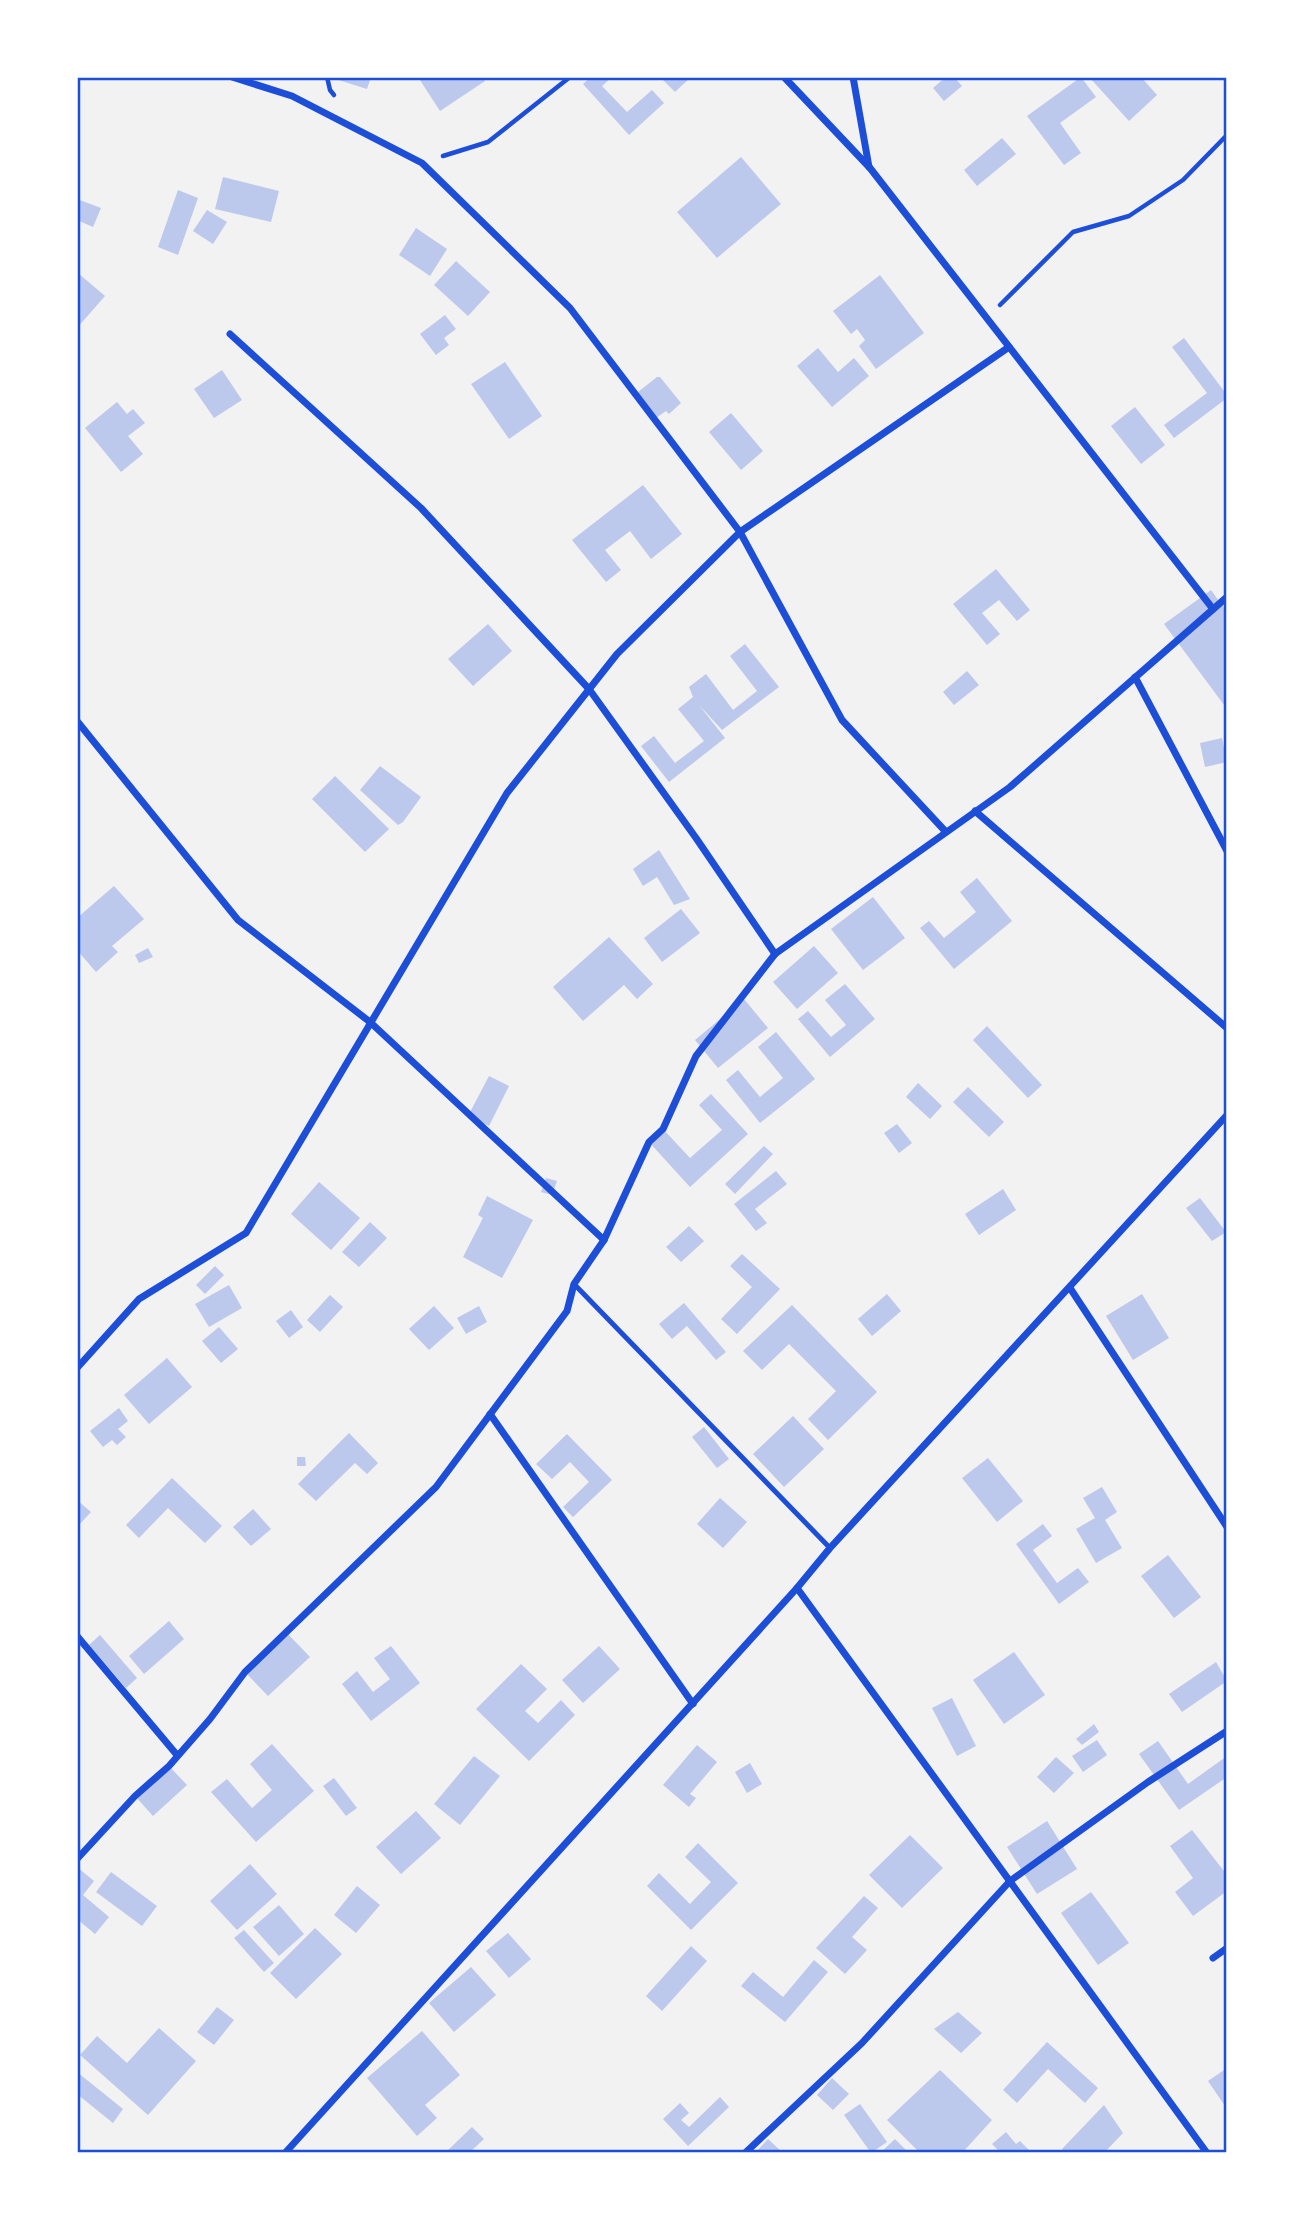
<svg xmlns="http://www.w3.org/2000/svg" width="1304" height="2230" font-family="'Golos Text',sans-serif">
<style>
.building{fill:#bdc9ec}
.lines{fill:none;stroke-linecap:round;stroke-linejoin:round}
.path{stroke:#1d4ed8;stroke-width:4.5}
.service{stroke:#1d4ed8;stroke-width:5}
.minor{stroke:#1d4ed8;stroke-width:7}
.neatline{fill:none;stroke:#1d4ed8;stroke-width:2.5}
</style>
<rect width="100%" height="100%" fill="#f2f2f2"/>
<g class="building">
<path d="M329,77h42l-4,12z"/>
<path d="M418,77h64l3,4 -45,30z"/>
<path d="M591,77h21l-10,9 25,26 25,-22 12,13 -35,32 -46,-51z"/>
<path d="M660,77h31l-16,15z"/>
<path d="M946,77h8l8,9 -18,15 -11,-13z"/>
<path d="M1081,77l15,20 -36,26 21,30 -17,12 -37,-49z"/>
<path d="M1089,77h52l16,18 -28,26z"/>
<path d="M1002,138l14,16 -39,32 -13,-16z"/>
<path d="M741,157l40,47 -64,54 -40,-46z"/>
<path d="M223,177l56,14 -8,31 -56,-13z"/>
<path d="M178,190l20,8 -20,57 -20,-8z"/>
<path d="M77,199l24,9 -8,19 -16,-7z"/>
<path d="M207,210l20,12 -14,22 -20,-13z"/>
<path d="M416,228l31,21 -17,27 -31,-21z"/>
<path d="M456,261l34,31 -22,24 -34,-31z"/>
<path d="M78,273l27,23 -28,32v-53z"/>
<path d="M880,275l44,58 -48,36 -17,-23 6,-6 -8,-11 -6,5 -18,-23z"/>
<path d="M445,315l11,14 -12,9 5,7 -13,10 -16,-21z"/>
<path d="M1184,338l43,57v3l-53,40 -10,-13 43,-32 -35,-46z"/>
<path d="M818,348l20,24 16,-14 15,18 -37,31 -35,-41z"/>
<path d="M505,362l37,54 -33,23 -38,-55z"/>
<path d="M222,370l20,30 -28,18 -20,-29z"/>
<path d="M657,377h3l21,26 -12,11 -3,-3 -10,7 -18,-26z"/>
<path d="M117,402l10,12 6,-5 12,14 -17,13 15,18 -22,18 -36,-44z"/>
<path d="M1135,407l30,38 -24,19 -30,-38z"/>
<path d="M731,413l32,38 -22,19 -32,-38z"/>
<path d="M643,485l39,49 -31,25 -21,-28 -25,19 16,20 -15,12 -34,-42z"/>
<path d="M996,569l34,41 -13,11 -18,-21 -17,13 18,21 -13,11 -34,-41z"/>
<path d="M1211,590l16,22v97l-63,-85z"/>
<path d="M488,624l24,27 -39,35 -25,-27z"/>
<path d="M745,644l34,43 -57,43 -23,-25 26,33 -56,44 -28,-36 13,-10 21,27 29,-22 -26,-32 15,-12 -4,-10 17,-13 27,36 24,-19 -27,-35z"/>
<path d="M967,671l12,14 -25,20 -11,-13z"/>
<path d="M1222,738l5,24 -22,5 -5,-24z"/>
<path d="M380,766l41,31 -18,25 -5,3 -38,-35z"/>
<path d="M335,776l54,53 -24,23 -53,-53z"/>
<path d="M659,850l31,49 -16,6 -17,-28 -14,9 -10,-17z"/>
<path d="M977,878l35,43 -58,48 -34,-41 9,-7 15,17 32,-26 -16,-20z"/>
<path d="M114,886l30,33 -32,27 6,6 -22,20 -19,-22v-32z"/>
<path d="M873,897l32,41 -42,32 -32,-41z"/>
<path d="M681,909l19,24 -38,29 -18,-24z"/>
<path d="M609,937l44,47 -16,15 -13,-14 -41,36 -30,-34z"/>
<path d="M814,946l24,27 -41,36 -24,-27z"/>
<path d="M148,948l5,9 -14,6 -4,-8z"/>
<path d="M845,984l30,35 -45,38 -32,-38 10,-8 23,26 15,-12 -21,-25z"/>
<path d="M744,999l24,29 -50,40 -23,-28z"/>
<path d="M987,1026l55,59 -14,13 -55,-58z"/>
<path d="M776,1032l39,47 -55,44 -34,-43 12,-10 22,27 23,-19 -25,-31z"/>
<path d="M489,1076l20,10 -20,40 -21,-10z"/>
<path d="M918,1083l24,23 -12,13 -24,-22z"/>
<path d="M968,1087l36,35 -15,15 -36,-35z"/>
<path d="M711,1094l37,40 -58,53 -41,-45 14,-13 27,29 32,-28 -23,-25z"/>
<path d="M897,1124l15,19 -13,10 -15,-20z"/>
<path d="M764,1146l9,8 -38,40 -10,-10z"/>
<path d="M776,1171l11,13 -32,25 12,14 -11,8 -22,-27z"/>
<path d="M546,1178l11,3 -5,14 -11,-3z"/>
<path d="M319,1182l41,36 -29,32 -40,-36z"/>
<path d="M1003,1189l13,21 -37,25 -14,-21z"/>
<path d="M487,1196l46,24 -31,58 -39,-21 20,-39 -5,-3z"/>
<path d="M1200,1198l26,34 -14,9 -26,-33z"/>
<path d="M370,1222l17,16 -28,29 -17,-15z"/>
<path d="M689,1226l15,15 -23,21 -15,-15z"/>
<path d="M742,1254l38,35 -43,45 -16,-15 31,-32 -22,-21z"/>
<path d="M215,1266l9,9 -19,19 -9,-9z"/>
<path d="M229,1285l13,23 -33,19 -14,-23z"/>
<path d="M887,1294l14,17 -29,25 -14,-17z"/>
<path d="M1142,1294l27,44 -36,22 -27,-44z"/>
<path d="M330,1295l13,12 -23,25 -13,-12z"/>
<path d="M684,1303l42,49 -10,8 -29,-34 -15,13 -13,-15z"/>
<path d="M792,1305l85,87 -49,48 -20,-21 28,-28 -47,-47 -27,26 -19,-19z"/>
<path d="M434,1306l20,22 -25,22 -20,-21z"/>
<path d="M479,1306l8,16 -21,12 -9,-16z"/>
<path d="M291,1310l12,17 -14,11 -13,-17z"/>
<path d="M219,1327l19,22 -17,14 -19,-22z"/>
<path d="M167,1358l25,29 -43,37 -25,-29z"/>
<path d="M119,1408l9,13 -10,8 8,8 -9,8 -5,-5 -9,7 -13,-16z"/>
<path d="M793,1416l31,33 -40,38 -31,-33z"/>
<path d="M704,1427l25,32 -12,9 -25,-31z"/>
<path d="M349,1433l29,30 -11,11 -12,-11 -39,38 -18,-17z"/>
<path d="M567,1434l45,46 -39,37 -10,-10 26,-25 -19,-20 -18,17 -16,-15z"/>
<path d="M297,1457h8l1,9h-9z"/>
<path d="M988,1458l35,43 -26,21 -35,-44z"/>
<path d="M172,1478l50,48 -17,17 -37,-35 -29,30 -13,-13z"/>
<path d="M1102,1487l15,25 -12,8 17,28 -26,15 -20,-34 19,-11 -12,-20z"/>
<path d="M720,1498l27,24 -24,26 -26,-24z"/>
<path d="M77,1500l14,12 -12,13 -2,-2z"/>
<path d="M253,1509l18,20 -20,17 -18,-19z"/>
<path d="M1043,1524l9,12 -19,14 24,33 21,-15 11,14 -30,22 -43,-60z"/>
<path d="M1168,1555l33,42 -27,21 -33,-42z"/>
<path d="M169,1621l15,18 -40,35 -15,-18z"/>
<path d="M287,1633l23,24 -42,39 -23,-24z"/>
<path d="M100,1635l37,43 -11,10 -37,-43z"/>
<path d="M391,1646l29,37 -49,38 -29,-37 15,-13 16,21 17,-13 -16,-21z"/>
<path d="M599,1646l21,23 -37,34 -21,-23z"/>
<path d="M1014,1652l31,43 -41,29 -31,-44z"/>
<path d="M1216,1662l11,19 -45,31 -13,-18z"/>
<path d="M521,1664l26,25 -22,22 13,12 23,-23 14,15 -46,46 -53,-52z"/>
<path d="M952,1698l24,48 -19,10 -25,-48z"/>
<path d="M1094,1724l5,8 -17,13 -6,-6z"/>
<path d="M1097,1740l10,15 -24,17 -11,-16z"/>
<path d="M1158,1741l30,43 39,-28v21l-48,33 -40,-56z"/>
<path d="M272,1744l42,47 -58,51 -45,-50 16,-13 25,29 20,-18 -22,-26z"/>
<path d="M697,1745l20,17 -27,32 6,4 -7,9 -26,-22z"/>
<path d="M474,1756l26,20 -40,49 -26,-21z"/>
<path d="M1056,1757l18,16 -20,20 -17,-16z"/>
<path d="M750,1763l12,21 -15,9 -12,-21z"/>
<path d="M169,1766l18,19 -34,31 -18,-20z"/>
<path d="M334,1778l23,30 -11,8 -23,-30z"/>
<path d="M416,1811l25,27 -40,36 -25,-27z"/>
<path d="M1047,1821l30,48 -40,25 -30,-47z"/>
<path d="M1192,1830l35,45v16l-34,25 -18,-24 18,-14 -23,-32z"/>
<path d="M910,1835l33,33 -41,40 -33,-33z"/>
<path d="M698,1843l40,40 -47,47 -44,-44 12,-13 31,31 21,-22 -26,-25z"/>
<path d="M250,1864l27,30 -40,36 -27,-29z"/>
<path d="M77,1867l17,14 -11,14 26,22 -14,17 -18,-15z"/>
<path d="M111,1872l46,34 -15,20 -46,-34z"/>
<path d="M357,1886l23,19 -24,28 -22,-18z"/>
<path d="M1091,1892l38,51 -31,22 -37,-52z"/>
<path d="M864,1896l14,12 -26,29 15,13 -22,24 -29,-26z"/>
<path d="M279,1905l25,29 -25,22 -26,-29z"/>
<path d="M315,1928l27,26 -46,45 -26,-26z"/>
<path d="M244,1930l30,33 -10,9 -30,-34z"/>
<path d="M508,1933l23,26 -22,19 -23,-27z"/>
<path d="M691,1946l16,15 -45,50 -16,-15z"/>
<path d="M814,1960l14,12 -43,50 -44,-36 12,-14 30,25z"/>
<path d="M471,1967l25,28 -42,37 -25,-29z"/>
<path d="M217,2007l17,13 -20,25 -17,-13z"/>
<path d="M958,2012l24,21 -21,20 -27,-24z"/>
<path d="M159,2028l37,33 -48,54 -68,-60 17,-19 30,27z"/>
<path d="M422,2031l38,44 -35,30 12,13 -20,18 -50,-58z"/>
<path d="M1047,2042l51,46 -13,15 -37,-34 -31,34 -14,-13z"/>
<path d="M1227,2068v41l-19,-28z"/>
<path d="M940,2070l52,50 -30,33h-42l-33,-33z"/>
<path d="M77,2072l46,37 -10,14 -36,-29z"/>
<path d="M832,2078l17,16 -16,16 -16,-15z"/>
<path d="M720,2097l9,10 -41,39 -25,-27 17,-16 9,10 -8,7 8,7z"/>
<path d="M860,2104l27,38 -16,11 -27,-38z"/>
<path d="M1104,2105l19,28 -19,20h-38l-4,-4z"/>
<path d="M472,2127l12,12 -15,14h-24z"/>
<path d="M1006,2132l10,12 4,-3 12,12h-31l-9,-9z"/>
<path d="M768,2139l15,14h-28z"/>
<path d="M895,2139l14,14h-29z"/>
</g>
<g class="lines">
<g class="path">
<path d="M327,77l3,13 4,5"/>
<path d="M443,156l45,-14 82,-65"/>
<path d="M1000,305l73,-73 56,-16 54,-36 44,-45"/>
</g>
<path class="service" d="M574,1284l256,264"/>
<g class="minor">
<path d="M232,77l60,19 130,67 148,145 170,224 102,188 104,112"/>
<path d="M784,77l86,91 343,441"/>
<path d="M853,77l16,90"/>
<path d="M230,334l191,174 168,181 107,149 79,116"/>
<path d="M1135,677l92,174"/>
<path d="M77,721l161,199 132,102 234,218"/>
<path d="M975,811l252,217"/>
<path d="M1070,1288l157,239"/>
<path d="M77,1368l62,-69 107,-66 261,-440 110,-139 123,-122 269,-185"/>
<path d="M490,1414l203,290"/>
<path d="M797,1588l410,565"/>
<path d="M77,1636l100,119"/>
<path d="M77,1859l58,-63 34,-30 41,-47 35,-47 191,-185 131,-176 7,-27 30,-44 45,-98 14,-13 33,-73 79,-102 235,-167 217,-190"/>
<path d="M1213,1958l14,-10"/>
<path d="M285,2153l512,-565 33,-40 397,-433"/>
<path d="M745,2153l117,-110 148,-162 138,-99 79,-51"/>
</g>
</g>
<rect width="1304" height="2230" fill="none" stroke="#ffffff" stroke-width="158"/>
<rect x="79" y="79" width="1146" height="2072" class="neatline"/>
</svg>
